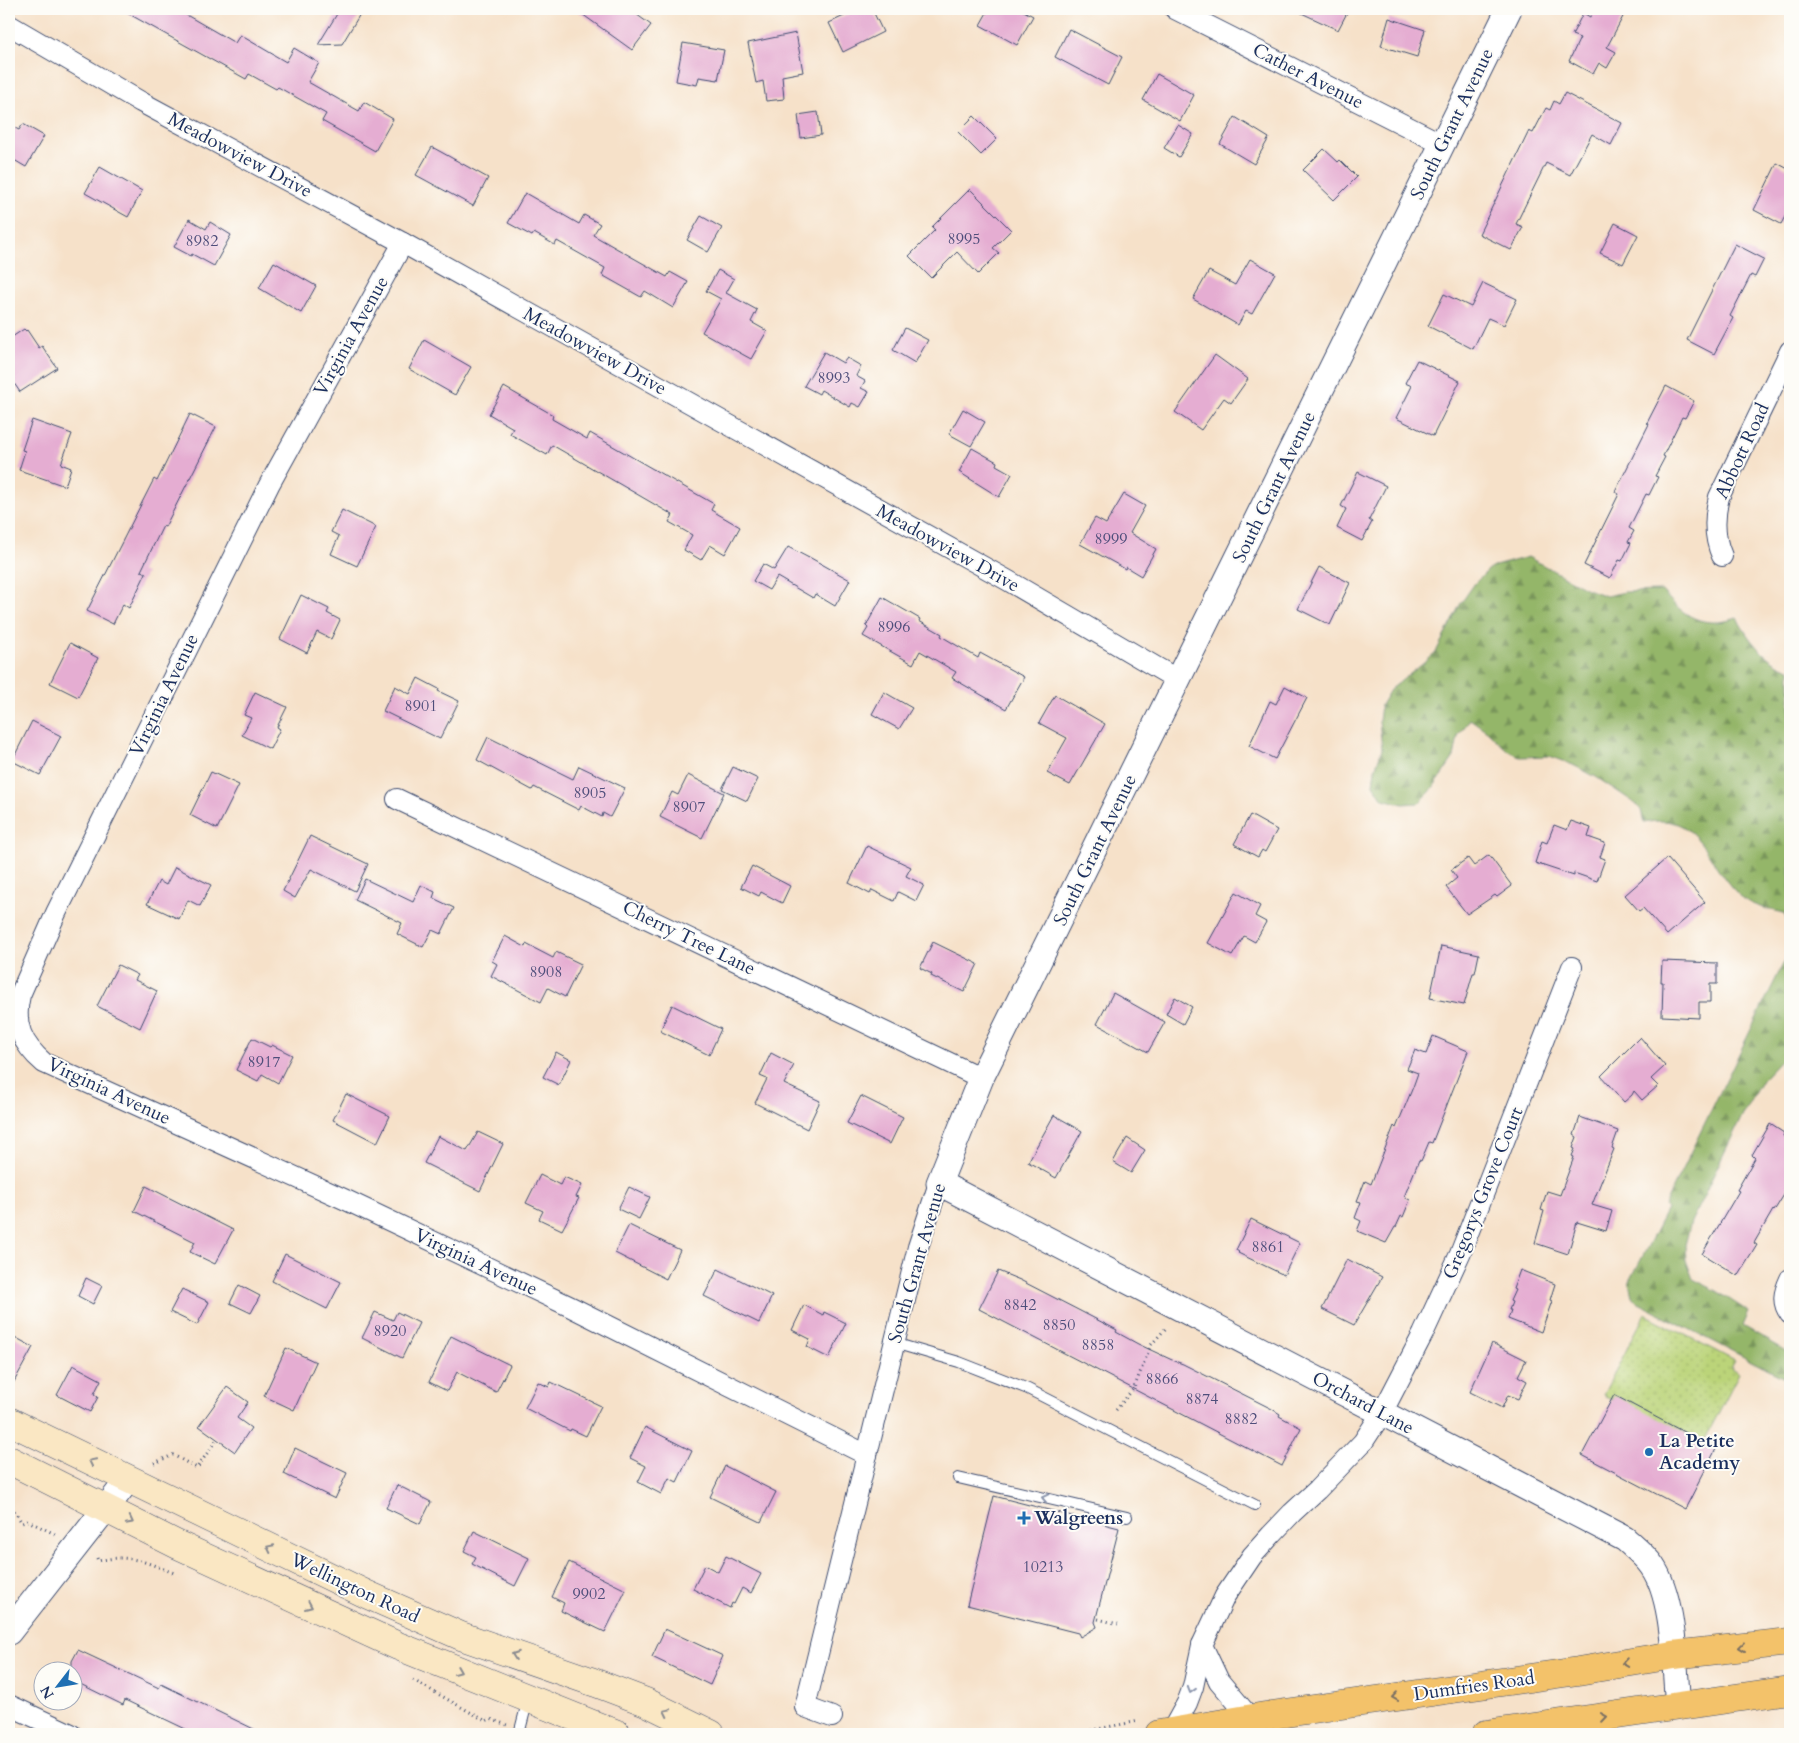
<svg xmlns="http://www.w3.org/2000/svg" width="1799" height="1743" font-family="Cardo,serif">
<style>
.forest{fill:url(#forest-firs);stroke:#587264}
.park{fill:url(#park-dots);stroke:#6b826c}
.building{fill:#e5add2}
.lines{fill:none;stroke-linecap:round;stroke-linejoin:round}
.service-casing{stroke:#3c4a6e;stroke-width:12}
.minor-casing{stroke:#3c4a6e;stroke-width:22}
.tertiary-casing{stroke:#3c4a6e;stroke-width:27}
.secondary-casing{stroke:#3c4a6e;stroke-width:29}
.primary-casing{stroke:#3c4a6e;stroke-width:29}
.path{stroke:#3c4a6e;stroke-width:3;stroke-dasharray:1 4;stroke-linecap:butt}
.service{stroke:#fff;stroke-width:10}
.minor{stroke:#fff;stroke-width:20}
.tertiary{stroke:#fff;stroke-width:25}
.secondary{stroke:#fae7c3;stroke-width:28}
.primary{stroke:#f3c26a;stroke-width:28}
.oneway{stroke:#8a8b90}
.oneway2{stroke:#8d97ae}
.oneway3{stroke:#7c7163}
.poi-dot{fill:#1f6fb2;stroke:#fdfcf7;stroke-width:2}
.labels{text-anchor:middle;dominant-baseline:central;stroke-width:4;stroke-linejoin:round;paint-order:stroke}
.number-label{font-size:16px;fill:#4e4e7b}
.street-label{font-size:19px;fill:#1b2f5e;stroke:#fdfcf7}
.poi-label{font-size:19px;font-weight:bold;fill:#1b2f5e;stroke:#fdfcf7;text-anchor:start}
</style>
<defs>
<pattern id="forest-firs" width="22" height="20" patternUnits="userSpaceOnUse" patternTransform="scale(1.25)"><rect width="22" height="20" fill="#94b669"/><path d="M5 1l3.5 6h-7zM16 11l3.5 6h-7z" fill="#78945a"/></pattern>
<pattern id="park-dots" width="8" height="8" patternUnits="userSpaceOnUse" patternTransform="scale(1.25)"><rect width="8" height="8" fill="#bbd479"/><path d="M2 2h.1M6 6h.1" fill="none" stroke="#a0b66b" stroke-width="1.8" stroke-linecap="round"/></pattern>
</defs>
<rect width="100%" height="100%" fill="#fdfcf7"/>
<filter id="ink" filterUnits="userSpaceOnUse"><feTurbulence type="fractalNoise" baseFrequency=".02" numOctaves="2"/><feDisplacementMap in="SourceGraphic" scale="10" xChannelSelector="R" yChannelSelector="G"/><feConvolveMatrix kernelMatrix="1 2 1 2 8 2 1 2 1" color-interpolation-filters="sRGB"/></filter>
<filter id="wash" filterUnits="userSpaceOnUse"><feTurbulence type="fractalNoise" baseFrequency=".0096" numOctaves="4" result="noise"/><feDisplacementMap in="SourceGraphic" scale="20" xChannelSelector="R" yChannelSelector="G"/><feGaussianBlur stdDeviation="1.12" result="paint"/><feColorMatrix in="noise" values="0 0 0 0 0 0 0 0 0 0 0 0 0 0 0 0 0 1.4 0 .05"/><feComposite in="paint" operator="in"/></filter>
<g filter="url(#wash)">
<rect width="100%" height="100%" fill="#f6e1c9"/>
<g class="forest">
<path d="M1528,557l59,32 19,7 19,-4 37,-1c22,26 41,38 75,27 12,22 28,43 53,51v260l-6,-16c-12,-3 -30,-6 -40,-14 -38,-29 -40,-90 -100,-76l-3,-13 -9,-9 -36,-24 -23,-12 -24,-9 -29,1 -14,-8 -19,-18 -17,-12 -12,17 -4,21 -24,35 -11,11 -16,1 -20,-5 -10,-15 2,-14 7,-21 -3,-28 2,-16 9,-15 45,-36 26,-51 14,-20 13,-13 7,-4z"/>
<path d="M1790,950v106l-10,5 -18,19 -17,30 -54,112 -6,23 1,15 7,19 24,12 32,21 -6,14 47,27v28l-153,-79 -5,-6 -3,-13 38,-74 -3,-3z"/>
</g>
<path class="park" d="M1645,1314l90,47 -4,7 8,5 -36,70 -89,-47 -2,3 -9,-4z"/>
<g id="blocks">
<g class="building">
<path d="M120,9h56l59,34 5,-8 46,27 8,-14 25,15 -11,19 51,29 5,-9 29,17 -18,32 -53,-30 4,-7 -48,-27 -2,2 -27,-15 -3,5z"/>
<path d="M340,9h23l-21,35 -24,1z"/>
<path d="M575,9h54l22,16 -19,25z"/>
<path d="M859,9h13l11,23 -40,20 -14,-29z"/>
<path d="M989,9h31l13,7 -16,29 -37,-20z"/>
<path d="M1293,9h56l-11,21z"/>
<path d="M1594,9h33l-20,38 9,5 -9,16 -8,-5 -6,11 -24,-13 11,-23 -8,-3 11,-22 7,4z"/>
<path d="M1389,18l36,12 -8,27 -36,-11z"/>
<path d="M1069,29l53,28 -14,28 -53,-28z"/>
<path d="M796,33l7,39 -21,4 2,23 -18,2 -3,-20 -7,2 -8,-40z"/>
<path d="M683,43l41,7 -6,30 -19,-3 -2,8 -21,-4z"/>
<path d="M1157,74l37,21 -14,26 -37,-21z"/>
<path d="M1565,93l57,30 -11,22 -19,-11 -22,41 -24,-12 -30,61 7,3 -12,23 -32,-16 50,-103 4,2 13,-25 4,2 4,-9 5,3z"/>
<path d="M818,112l3,23 -20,3 -3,-23z"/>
<path d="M974,116l23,23 -16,16 -23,-23z"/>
<path d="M1235,117l34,21 -15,26 -34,-20z"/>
<path d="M23,124l21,12 -18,31 -17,-10v-32l10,5z"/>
<path d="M1178,125l15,9 -14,23 -15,-9z"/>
<path d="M432,147l56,31 -15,28 -57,-31z"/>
<path d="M1324,149l14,13 2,-2 17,17 -23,23 -31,-30z"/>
<path d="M1777,163l13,7v37l-9,17 -27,-14z"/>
<path d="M100,167l42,24 -14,26 -43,-24z"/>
<path d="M970,189l41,41 -18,18 6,5 -21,21 -21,-22 -26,26 -22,-22 26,-26 -3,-3z"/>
<path d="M525,193l54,31 5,-9 16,9 -7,11 74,42 3,-5 18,10 -15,26 -28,-17 -4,6 -39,-22 3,-7 -48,-27 -2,4 -21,-12 -2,3 -24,-13z"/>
<path d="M701,216l21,12 -14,24 -21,-12z"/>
<path d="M189,219l17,10 4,-7 21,13 -17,31 -22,-12 -1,2 -17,-9z"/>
<path d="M1615,223l23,12 -15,29 -23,-11z"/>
<path d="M1735,244l29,15 -9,18 -4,-2 -21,41 3,2 -19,36 -27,-14z"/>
<path d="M1250,259l25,14 -23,41 -6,-3 -8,14 -45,-26 16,-28 26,14z"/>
<path d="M274,262l42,24 -15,27 -42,-25z"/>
<path d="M718,270l16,9 -8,14 31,17 -6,12 16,9 -16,28 -49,-27 19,-33 -15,-8z"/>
<path d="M1483,283l34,16 -13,26 -16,-7 -15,31 -45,-23 16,-32 27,13z"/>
<path d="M905,328l23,12 -13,23 -22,-13z"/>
<path d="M24,329l2,2 1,-1 12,18 3,-2 15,22 -37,24 -11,-16v-37z"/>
<path d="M424,340l47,27 -16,28 -46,-26z"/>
<path d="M824,352l19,11 4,-5 14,8 -5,10 9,5 -4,7 8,4 -9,15 -8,-4 -2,4 -29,-17 -2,4 -15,-8z"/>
<path d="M1215,355l33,24 -17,24 -7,-5 -23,32 -26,-18z"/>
<path d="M1417,360l43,21 -27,55 -37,-18 16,-32 -7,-3z"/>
<path d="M1666,386l28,15 -9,17 -3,-1 -19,39 2,1 -10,19 3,1 -9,18 -3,-1 -17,34 5,3 -6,11 3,1 -9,18 -3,-1 -9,18 -26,-13 35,-71 -4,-2 34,-68 -2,-1z"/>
<path d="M504,387l49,28 -1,4 35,20 3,-6 124,71 -3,6 29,17 -15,27 -15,-9 -9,15 -17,-10 8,-15 -23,-13 4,-7 -121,-70 -5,10 -37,-21 3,-6 -24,-14z"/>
<path d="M963,409l22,13 -14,24 -22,-12z"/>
<path d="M190,414l26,13 -51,100 -2,-1 -22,45 5,2 -17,35 -6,-4 -10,20 -26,-13 67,-132 3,2z"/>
<path d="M32,420l40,14 -11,30 10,4 -6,18 -46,-16 6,-19 -3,-1z"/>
<path d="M972,448l25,14 -1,3 16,9 -13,23 -40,-25z"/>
<path d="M1358,472l28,14 -17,34 3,2 -10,19 -25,-13 9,-19 -5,-3z"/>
<path d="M1124,494l21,12 -15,27 26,16 -15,27 -15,-9 -1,2 -5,-3 -40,-22 15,-26 11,6z"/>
<path d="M342,510l34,17 -19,39 -26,-12 8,-18 -8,-4z"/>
<path d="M788,547l21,11v-1l41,23 -15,26 -20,-12 -2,4 -36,-21 -8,13 -16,-9 10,-17 11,6z"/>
<path d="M1319,567l31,16 -20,42 -32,-16z"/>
<path d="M301,595l28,14 -2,4 13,7 -9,19 -14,-7 -10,21 -27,-14z"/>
<path d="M882,597l38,22 -1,2 23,13 -1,2 37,22 2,-5 44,24 -18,32 -54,-31 4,-6 -36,-21 -7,13 -50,-28 5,-8 -2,-2z"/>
<path d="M70,643l28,15 -20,39 -28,-14z"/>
<path d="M418,678l21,11 -1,2 21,10 -19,38 -57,-28 12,-25 15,8z"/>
<path d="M1285,686l22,12 -32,61 -26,-13 21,-45 6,3z"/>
<path d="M255,692l32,15 -10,20 3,2 -10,20 -28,-14 9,-17 -7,-3z"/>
<path d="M884,692l28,16 -13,21 -27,-15z"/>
<path d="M1055,695l50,29 -35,61 -23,-12 20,-35 -28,-15z"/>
<path d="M32,721l29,15 -21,39 -28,-14z"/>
<path d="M488,737l85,42 6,-13 46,22 -15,29 -7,-4 -1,4 -21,-11 -2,4 -45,-23 -2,3 -55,-30z"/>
<path d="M733,767l25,12 -11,22 -25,-12z"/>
<path d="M211,772l28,13 -22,44 -27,-14z"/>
<path d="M688,775l36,18 -22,45 -42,-21 12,-25 6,3z"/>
<path d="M1250,815l27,15 -12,22 -3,-2 -4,7 -24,-13z"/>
<path d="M1571,821l20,7 -3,9 17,6 -5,14 5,2 -8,22 -23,-8v3l-39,-13 7,-22 5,2 7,-18 13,5z"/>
<path d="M310,836l58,28 -13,27 -44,-22 -16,29 -12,-7z"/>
<path d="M867,846l44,21 -5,9 18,9 -8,16 -18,-9 -4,9 -22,-11 -2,4 -21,-11z"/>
<path d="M1489,855l23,31 -15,11 -2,-2 -28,19 -21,-27 11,-9 -6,-8 17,-12 6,8z"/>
<path d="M1667,858l38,44 -38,33 -24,-27 -4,3 -14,-16z"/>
<path d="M752,866l38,20 -8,17 -21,-11 -2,4 -18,-9z"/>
<path d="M175,867l36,18 -11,21 -12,-6 -9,19 -32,-15 12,-23 7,4z"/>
<path d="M365,879l48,23 8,-17 14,7 -2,6 21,10 -13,26 -9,-4 -9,17 -26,-13 5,-11 -47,-23z"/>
<path d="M1236,892l24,14 -5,10 11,6 -11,20 -11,-6 -12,20 -24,-13z"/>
<path d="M505,936l20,11 1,-3 27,14 3,-6 25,12 -16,33 -17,-9 -7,14 -50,-26 6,-12 -5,-3z"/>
<path d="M933,942l45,22 -14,28 -33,-16 1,-2 -12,-6z"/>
<path d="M1441,946l38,8 -4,19h-2l-9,32 -34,-7z"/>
<path d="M1662,961l55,2v21h-7v18h-11v16l-37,-2 1,-34h-2z"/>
<path d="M118,965l20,10 -3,5 22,11 -17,37 -43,-22z"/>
<path d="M1113,993l52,29 -17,30 -51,-28z"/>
<path d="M1175,997l17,10 -9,17 -17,-10z"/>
<path d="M672,1005l49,24 -12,26 -49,-24z"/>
<path d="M1433,1036l35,15 -36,92 -3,-1 -8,19 -2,-1 -15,37 6,3 -7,17 -2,-1 -5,11h-1l-9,16 -29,-12 4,-10 -6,-3 6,-16 -4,-1 8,-20 6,3 23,-58 2,2 17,-41 5,-14 -11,-4 8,-19 11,4z"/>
<path d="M1640,1037l25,29 -14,13 7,7 -16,14 -8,-9 -2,4 -8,7 -23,-26z"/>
<path d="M252,1038l18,9 2,-2 20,10 -14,28 -16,-9 -4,7 -22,-11z"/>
<path d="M556,1052l15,8 -12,25 -16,-8z"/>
<path d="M771,1053l23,12 -10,19 36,17 -13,28 -52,-26 12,-24 -7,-3z"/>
<path d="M346,1094l44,22 -13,27 -44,-23z"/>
<path d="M861,1096l42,21 -13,27 -43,-21z"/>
<path d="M1054,1115l28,16 -26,47 -28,-16z"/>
<path d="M1580,1117l38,14 -6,17 2,1 -22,56 20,6 -6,20 -29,-9 -9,32 -33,-11 9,-32 -3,-1 6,-19 13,4 14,-38 -2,-1 3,-7 -2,-1 4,-11 -3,-2z"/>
<path d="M1770,1124l14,9 -1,3 7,4v45l-16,26 -1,-1 -19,33 3,2 -19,31 -36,-22 37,-63 -2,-1 18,-32 -3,-3z"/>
<path d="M478,1132l25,12 -23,47 -56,-28 14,-27 29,15z"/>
<path d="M1127,1138l18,12 -14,23 -18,-11z"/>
<path d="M540,1175l20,10 4,-8 18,8 -6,12 3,1 -17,32 -23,-11 4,-8 -17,-8z"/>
<path d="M146,1186l87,44 -18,34 -25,-12 5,-10 -61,-31z"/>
<path d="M629,1187l21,10 -11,22 -21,-10z"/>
<path d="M1251,1219l49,24 -16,32 -46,-22 1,-1 -3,-2z"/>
<path d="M629,1225l51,25 -14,29 -51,-26z"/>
<path d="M285,1254l56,28 -14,27 -55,-28z"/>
<path d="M1347,1259l35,18 -28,48 -32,-16z"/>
<path d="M718,1269l54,27 -13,27 -55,-27z"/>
<path d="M1520,1270l35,14 -5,16 2,1 -11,31 -33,-13 3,-9h-2l3,-8 -2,-1 5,-11 -2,-1z"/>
<path d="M998,1271l22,9 97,50 -1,2 22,12 34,16 11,4 89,45 8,5 -1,2 22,12 -19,38 -303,-157z"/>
<path d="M86,1278l16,8 -9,18 -15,-8z"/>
<path d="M239,1285l21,11 -9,17 -21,-10z"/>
<path d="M182,1289l27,13 -12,23 -27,-13z"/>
<path d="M804,1305l19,10 1,-3 22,11 -17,35 -22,-11 3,-8 -18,-9z"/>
<path d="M375,1312l18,8 4,-8 22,11 -17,35 -40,-20z"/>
<path d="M9,1334l24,13 -24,44z"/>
<path d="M451,1336l59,29 -14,27 -39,-20 -10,19 -18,-9z"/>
<path d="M1492,1343l34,17 -8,16 9,5 -9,18 -10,-4 -6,13 -32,-16z"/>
<path d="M286,1348l30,14 -22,48 -30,-14z"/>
<path d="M73,1365l28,15 -7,14 4,3 -8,15 -33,-17z"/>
<path d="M538,1382l11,5 2,-5 50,24 -15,30 -15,-7 -1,2 -45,-23z"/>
<path d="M227,1387l21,15 -11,16 14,10 -16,24 -36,-26z"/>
<path d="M1614,1395l102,54 -31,60 -103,-54z"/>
<path d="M645,1427l47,24 -15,31 -8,-4 -8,16 -23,-12 8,-16 -16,-8z"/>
<path d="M295,1448l52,25 -12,26 -51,-25z"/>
<path d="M725,1466l51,26 -15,30 -51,-25z"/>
<path d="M397,1485l34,17 -11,22 -34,-16z"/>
<path d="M994,1496l125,32 -24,94 2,5 -17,10 -2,-4 -111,-28z"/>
<path d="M474,1531l55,27 -14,28 -43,-22 4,-7 -12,-6z"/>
<path d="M726,1556l35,18 -10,19 -9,-5 -8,16 -2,-1 -2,5 -37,-19 12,-24 13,7z"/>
<path d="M569,1562l57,28 -21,42 -44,-21 3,-8 -12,-6z"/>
<path d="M665,1629l58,27 -13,29 -58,-28z"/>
<path d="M78,1650l81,38 2,-4 103,50h-68l-71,-34 -2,5 -51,-25v-19z"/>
</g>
</g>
</g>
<g filter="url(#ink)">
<use href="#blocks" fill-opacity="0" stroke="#3c4a6e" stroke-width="1"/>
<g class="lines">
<defs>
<g id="service">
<path d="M894,1343l65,19 69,27 227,116"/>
<path d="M958,1478l169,39"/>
<path d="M519,1734l9,-35"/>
</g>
<g id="minor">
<path d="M1175,9l267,135"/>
<path d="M9,25l132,77 262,141 604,337 171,100"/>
<path d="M403,243l-134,242 -213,428 -36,82c-7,30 2,49 24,68l302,137 225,107 296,148"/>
<path d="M1722,556c-9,-20 -8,-39 -3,-59l71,-146"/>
<path d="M397,799l584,279"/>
<path d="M1790,1279c-6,13 -9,23 0,35"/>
<path d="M1202,1645l17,36 32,38"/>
<path d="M9,1705l62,29"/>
<path d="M832,1717l-27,-10 113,-460 21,-64"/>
<path d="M1171,1732l16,-29 6,-16 9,-42 23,-49 27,-40 19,-21 21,-22 25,-23 46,-48 19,-29 41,-79 37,-80 112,-287"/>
</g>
<g id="tertiary">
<path d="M1509,9l-528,1069 -42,105 686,356c10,9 20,17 27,27 23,33 22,100 26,140"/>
<path d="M9,1632l119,-152"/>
</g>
<g id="secondary">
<path d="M9,1421l359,174 93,41 135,47 50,19 65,32"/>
<path d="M9,1460l167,84 222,102 219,88"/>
</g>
<g id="primary">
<path d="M1159,1734l106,-18 313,-45 95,-16 117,-13"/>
<path d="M1486,1734l304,-44"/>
</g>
</defs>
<use href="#service" class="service-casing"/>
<use href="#minor" class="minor-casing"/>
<use href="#tertiary" class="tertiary-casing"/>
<use href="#secondary" class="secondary-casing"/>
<use href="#primary" class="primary-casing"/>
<g class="path">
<path d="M1116,1410l18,-22 17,-43 15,-17"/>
<path d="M154,1463l19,-8 24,13 20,-29"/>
<path d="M9,1502l13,21 6,-2 29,14"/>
<path d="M97,1558l1,3c34,-8 48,2 79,13"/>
<path d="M1098,1619l20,5"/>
<path d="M413,1680l73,41 4,-2 17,6"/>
<path d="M1071,1734l68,-13"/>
</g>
<use href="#service" class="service"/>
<use href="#minor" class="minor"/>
<use href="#tertiary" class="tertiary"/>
<use href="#secondary" class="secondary"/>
<use href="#primary" class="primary"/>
</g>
<defs><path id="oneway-chevron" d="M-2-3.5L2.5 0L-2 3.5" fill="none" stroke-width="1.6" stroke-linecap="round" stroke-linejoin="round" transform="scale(1.25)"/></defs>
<g class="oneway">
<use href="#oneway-chevron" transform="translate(92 1462) rotate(-154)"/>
<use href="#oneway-chevron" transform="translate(130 1521) rotate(27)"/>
<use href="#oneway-chevron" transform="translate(270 1548) rotate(-154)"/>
<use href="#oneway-chevron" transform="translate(309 1606) rotate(24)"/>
<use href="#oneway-chevron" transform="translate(515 1655) rotate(-160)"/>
<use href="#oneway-chevron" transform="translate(458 1671) rotate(22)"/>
<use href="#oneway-chevron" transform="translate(667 1712) rotate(-154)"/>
</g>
<g class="oneway2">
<use href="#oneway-chevron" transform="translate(1045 1498) rotate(-167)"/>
<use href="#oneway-chevron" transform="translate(1191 1690) rotate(107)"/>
</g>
<g class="oneway3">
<use href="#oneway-chevron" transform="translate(1742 1647) rotate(173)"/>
<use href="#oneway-chevron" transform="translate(1625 1663) rotate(171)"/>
<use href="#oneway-chevron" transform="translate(1395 1697) rotate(172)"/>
<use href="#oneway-chevron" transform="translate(1604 1717) rotate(-8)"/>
</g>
</g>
<g class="poi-dot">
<circle cx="1649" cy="1452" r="5"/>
<path d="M1021.5 1510.5h5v5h5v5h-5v5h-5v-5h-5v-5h5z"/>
</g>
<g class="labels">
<g class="number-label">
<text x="964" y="239">8995</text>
<text x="202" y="241">8982</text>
<text x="834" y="378">8993</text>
<text x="1111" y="539">8999</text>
<text x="894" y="627">8996</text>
<text x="421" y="706">8901</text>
<text x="590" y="793">8905</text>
<text x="689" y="807">8907</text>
<text x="546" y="972">8908</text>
<text x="264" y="1062">8917</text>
<text x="1268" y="1247">8861</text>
<text x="1020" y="1305">8842</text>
<text x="1059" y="1325">8850</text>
<text x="390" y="1331">8920</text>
<text x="1098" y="1345">8858</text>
<text x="1162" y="1379">8866</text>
<text x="1202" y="1399">8874</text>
<text x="1241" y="1419">8882</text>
<text x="1043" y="1567">10213</text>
<text x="589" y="1594">9902</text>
</g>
<g class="street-label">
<text transform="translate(1308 76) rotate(27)">Cather Avenue</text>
<text transform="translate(1452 124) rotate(-64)">South Grant Avenue</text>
<text transform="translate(240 155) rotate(28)">Meadowview Drive</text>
<text transform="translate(351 336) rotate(-61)">Virginia Avenue</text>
<text transform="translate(595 351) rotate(29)">Meadowview Drive</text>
<text transform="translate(1742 451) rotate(-65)">Abbott Road</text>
<text transform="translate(1274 487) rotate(-64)">South Grant Avenue</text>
<text transform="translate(948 548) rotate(29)">Meadowview Drive</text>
<text transform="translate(164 695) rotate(-64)">Virginia Avenue</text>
<text transform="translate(1095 850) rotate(-64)">South Grant Avenue</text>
<text transform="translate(689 938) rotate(26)">Cherry Tree Lane</text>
<text transform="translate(109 1091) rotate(25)">Virginia Avenue</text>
<text transform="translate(1483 1193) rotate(-68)">Gregorys Grove Court</text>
<text transform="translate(476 1262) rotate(25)">Virginia Avenue</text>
<text transform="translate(917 1263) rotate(-74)">South Grant Avenue</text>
<text transform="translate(1363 1403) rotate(28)">Orchard Lane</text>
<text transform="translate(355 1588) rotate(25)">Wellington Road</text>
<text transform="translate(1474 1686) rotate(-8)">Dumfries Road</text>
</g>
<g class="poi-label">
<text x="1659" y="1441">La Petite<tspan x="1659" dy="22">Academy</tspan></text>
<text x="1034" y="1518">Walgreens</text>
</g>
</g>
<rect width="1799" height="1743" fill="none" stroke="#fdfcf7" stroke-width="30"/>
<g transform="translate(58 1686) rotate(239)"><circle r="24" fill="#fdfcf7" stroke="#a3aaba"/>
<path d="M0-4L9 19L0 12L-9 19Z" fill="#1f6fb2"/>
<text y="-8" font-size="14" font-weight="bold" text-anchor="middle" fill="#1b2f5e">N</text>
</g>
</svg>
